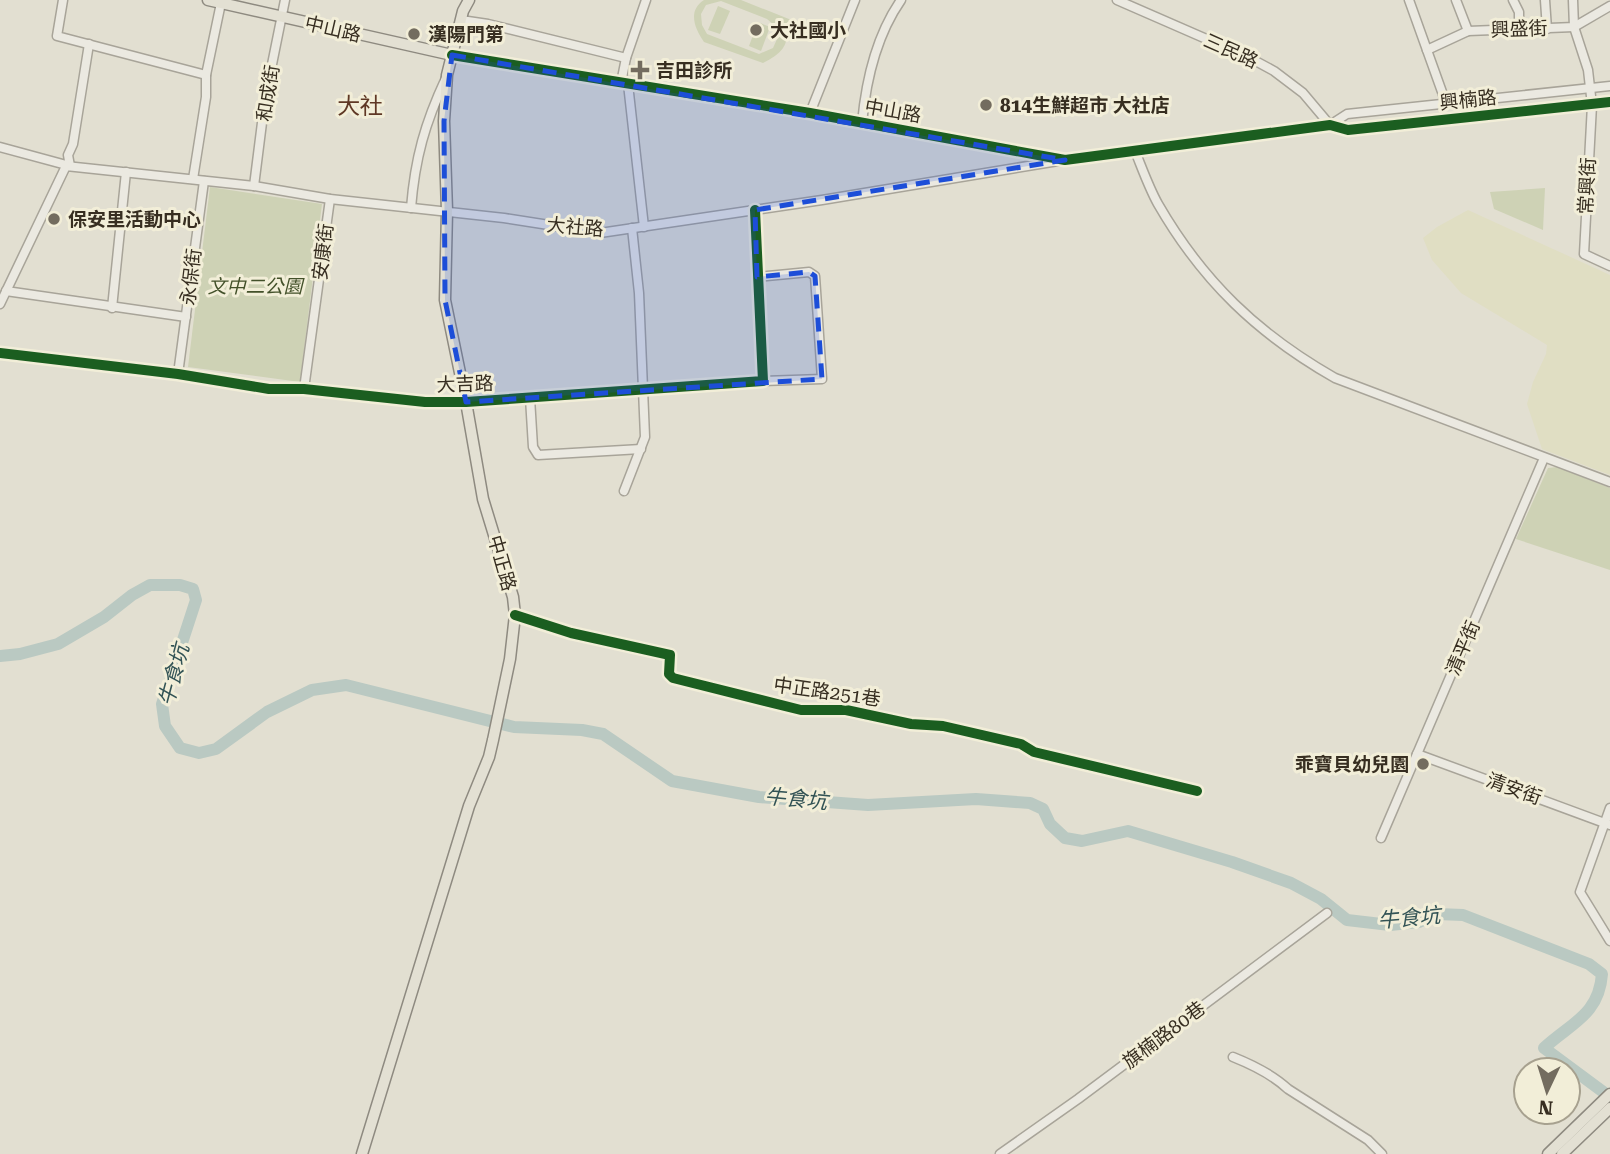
<svg xmlns="http://www.w3.org/2000/svg" width="1610" height="1154" font-family="'Roboto Serif','Noto Sans TC',serif">
<style>
.farmland{fill:#e0dec3}
.green{fill:#ced2b5;fill-rule:evenodd}
.lines{fill:none;stroke-linecap:round;stroke-linejoin:round}
.river{stroke:#bac9c2;stroke-width:12}
.minor-casing{stroke:#a8a499;stroke-width:11}
.major-casing{stroke:#8e8a80;stroke-width:13}
.minor{stroke:#ebe9e1;stroke-width:8}
.major{stroke:#e3e0d3;stroke-width:10}
.cycleway-casing{stroke:#f2eed8;stroke-width:15}
.cycleway{stroke:#1b5e20;stroke-width:10}
.marked{fill:#1d4ed8;fill-opacity:0.2;stroke:#1d4ed8;stroke-width:5;stroke-dasharray:14 9;stroke-linejoin:round}
.poi-dot{fill:#736c5f;stroke:#f2eed8;stroke-width:2.5}
.labels{text-anchor:middle;dominant-baseline:central;stroke-width:6;stroke-linejoin:round;paint-order:stroke}
.street-label{font-size:19px;fill:#372e21;stroke:#f2eed8}
.poi-label{font-size:19px;font-weight:bold;fill:#372e21;stroke:#f2eed8;text-anchor:start}
.park-label{font-size:19px;font-style:italic;fill:#43512a;stroke:#f2eed8}
.water-label{font-size:21px;font-style:italic;fill:#325355;stroke:#f2eed8}
.quarter-label{font-size:23px;fill:#5f3825;stroke:#f2eed8}
</style>
<rect width="100%" height="100%" fill="#e2dfd1"/>
<path class="farmland" d="M1468,210l142,65v200l-68,-26 -15,-45 6,-22 13,-28 1,-9 -86,-52 -29,-33 -9,-22 14,-11z"/>
<g class="green">
<path d="M704,0h37l63,25 -3,7 -16,-5c6,19 -6,28 -22,36l-59,-21c-9,-13 -17,-31 0,-42zM721,1l46,18 7,6 3,14 -4,9 -14,6 -52,-20 -5,-9 -1,-11 5,-9z"/>
<path d="M718,6l12,5 -10,23 -12,-4z"/>
<path d="M758,22l12,5 -9,24 -12,-5z"/>
<path d="M210,187l112,17 -22,178 -112,-15z"/>
<path d="M1545,188l-2,42 -49,-21 -4,-17z"/>
<path d="M1557,467l53,21v82l-94,-31 32,-71z"/>
</g>
<g class="lines">
<path class="river" d="M0,656l20,-2 38,-10 46,-27 28,-22 18,-10h30l13,4 3,11 -34,104 3,22 15,22 19,5 17,-4 51,-37 45,-22 34,-5 168,42 68,3 21,4 69,47 87,16 109,8 108,-6 54,4 13,6 7,15 15,14 17,3 46,-10 104,31 59,21 30,16 26,21 43,5 29,-3 18,-8 26,1 126,49 13,10c-3,41 -31,49 -58,74l66,49"/>
<defs>
<g id="minor">
<path d="M63,0l-6,36 149,39"/>
<path d="M1117,0l133,58 24,13 29,22 27,32"/>
<path d="M1409,0l37,103"/>
<path d="M1456,0l12,31"/>
<path d="M1513,0l6,12v18"/>
<path d="M1545,0l2,29"/>
<path d="M1573,0l1,27 14,43 4,35 -8,149 26,12"/>
<path d="M461,20l27,4 138,34"/>
<path d="M1427,50l41,-19 106,-4 36,-21"/>
<path d="M452,55l358,58 255,47 265,-35 18,5 262,-28"/>
<path d="M621,83l5,-25 20,-58"/>
<path d="M628,84l16,143"/>
<path d="M810,113l45,-113"/>
<path d="M862,123c4,-43 14,-87 39,-123"/>
<path d="M1330,125l17,-11 263,-28"/>
<path d="M0,147l70,19 -2,-11 5,-11 16,-100"/>
<path d="M1135,151c7,17 14,37 23,53 45,78 100,130 177,174l275,104"/>
<path d="M193,179l13,-82v-22l15,-72"/>
<path d="M254,186l11,-87 20,-99"/>
<path d="M411,208c4,-50 14,-85 35,-130"/>
<path d="M757,277l52,-5 6,4 7,103 -59,2"/>
<path d="M6,291l180,26"/>
<path d="M0,304l66,-138 188,20 76,13 174,19 96,15 222,-33 236,-39"/>
<path d="M112,308l14,-136"/>
<path d="M0,353l178,21 91,15h35l121,13h41l297,-21 -8,-171"/>
<path d="M178,374l26,-193"/>
<path d="M304,389l26,-190"/>
<path d="M530,398l3,49 5,8 103,-6"/>
<path d="M624,491l21,-54 -6,-144 -7,-65"/>
<path d="M515,615l56,18 99,22 -1,19 4,4 128,32h45l65,14 32,2 78,18 13,8 163,39"/>
<path d="M1417,754l193,71"/>
<path d="M1610,808l-30,84 30,49"/>
<path d="M1381,838l163,-380"/>
<path d="M1233,1057c20,8 39,17 55,32l80,51 14,14"/>
<path d="M1000,1154l78,-55 249,-186"/>
</g>
<g id="major">
<path d="M208,0l244,55"/>
<path d="M362,1154l107,-348 20,-49 4,-17 17,-81 5,-44 -2,-18 -30,-98 -17,-97 -21,-102 2,-89 -3,-90 3,-46 16,-64 6,-11"/>
<path d="M1548,1154l62,-60"/>
<path d="M1562,1154l48,-46"/>
</g>
</defs>
<use href="#minor" class="minor-casing"/>
<use href="#major" class="major-casing"/>
<use href="#minor" class="minor"/>
<use href="#major" class="major"/>
<defs>
<g id="cycleway">
<path d="M452,55l358,58 255,47 265,-35 18,5 262,-28"/>
<path d="M0,353l178,21 91,15h35l121,13h41l297,-21 -8,-171"/>
<path d="M515,615l56,18 99,22 -1,19 4,4 128,32h45l65,14 32,2 78,18 13,8 163,39"/>
</g>
</defs>
<use href="#cycleway" class="cycleway-casing"/>
<use href="#cycleway" class="cycleway"/>
</g>
<path class="marked" d="M452,55l613,105 -310,50 2,67 52,-5 6,4 7,103 -356,23 -21,-102 -1,-179z"/>
<g class="poi-dot">
<circle cx="756" cy="30" r="7"/>
<circle cx="414" cy="34" r="7"/>
<path d="M636.5 59.5h7v7h7v7h-7v7h-7v-7h-7v-7h7z"/>
<circle cx="986" cy="105" r="7"/>
<circle cx="54" cy="219" r="7"/>
<circle cx="1423" cy="764" r="7"/>
</g>
<g class="labels">
<g class="street-label">
<text transform="translate(333 29) rotate(13)">中山路</text>
<text transform="translate(1519 29) rotate(-2)">興盛街</text>
<text transform="translate(1231 51) rotate(24)">三民路</text>
<text transform="translate(268 93) rotate(-81)">和成街</text>
<text transform="translate(1468 100) rotate(-6)">興楠路</text>
<text transform="translate(893 111) rotate(10)">中山路</text>
<text transform="translate(1587 186) rotate(-87)">常興街</text>
<text transform="translate(575 227) rotate(5)">大社路</text>
<text transform="translate(323 252) rotate(-83)">安康街</text>
<text transform="translate(191 277) rotate(-83)">永保街</text>
<text transform="translate(465 384) rotate(-2)">大吉路</text>
<text transform="translate(502 563) rotate(74)">中正路</text>
<text transform="translate(1463 648) rotate(-67)">清平街</text>
<text transform="translate(827 692) rotate(8)">中正路251巷</text>
<text transform="translate(1514 789) rotate(20)">清安街</text>
<text transform="translate(1164 1035) rotate(-37)">旗楠路80巷</text>
</g>
<g class="poi-label">
<text x="770" y="30">大社國小</text>
<text x="428" y="34">漢陽門第</text>
<text x="656" y="70">吉田診所</text>
<text x="1000" y="105">814生鮮超市 大社店</text>
<text x="68" y="219">保安里活動中心</text>
<text x="1409" y="764" text-anchor="end">乖寶貝幼兒園</text>
</g>
<g class="park-label">
<text x="255" y="286">文中二公園</text>
</g>
<g class="water-label">
<text transform="translate(174 675) rotate(-75)">牛食坑</text>
<text transform="translate(796 799) rotate(5)">牛食坑</text>
<text transform="translate(1409 918) rotate(-5)">牛食坑</text>
</g>
<g class="quarter-label">
<text x="360" y="106">大社</text>
</g>
</g>
<g transform="translate(1547 1091) rotate(184)"><circle r="33" fill="#f2eed8" stroke="#a7a18f" stroke-width="2"/>
<path d="M0-5L12 26L0 18L-12 26Z" fill="#736c5f"/>
<text y="-10" font-size="19" font-weight="bold" text-anchor="middle" fill="#372e21">N</text>
</g>
</svg>
